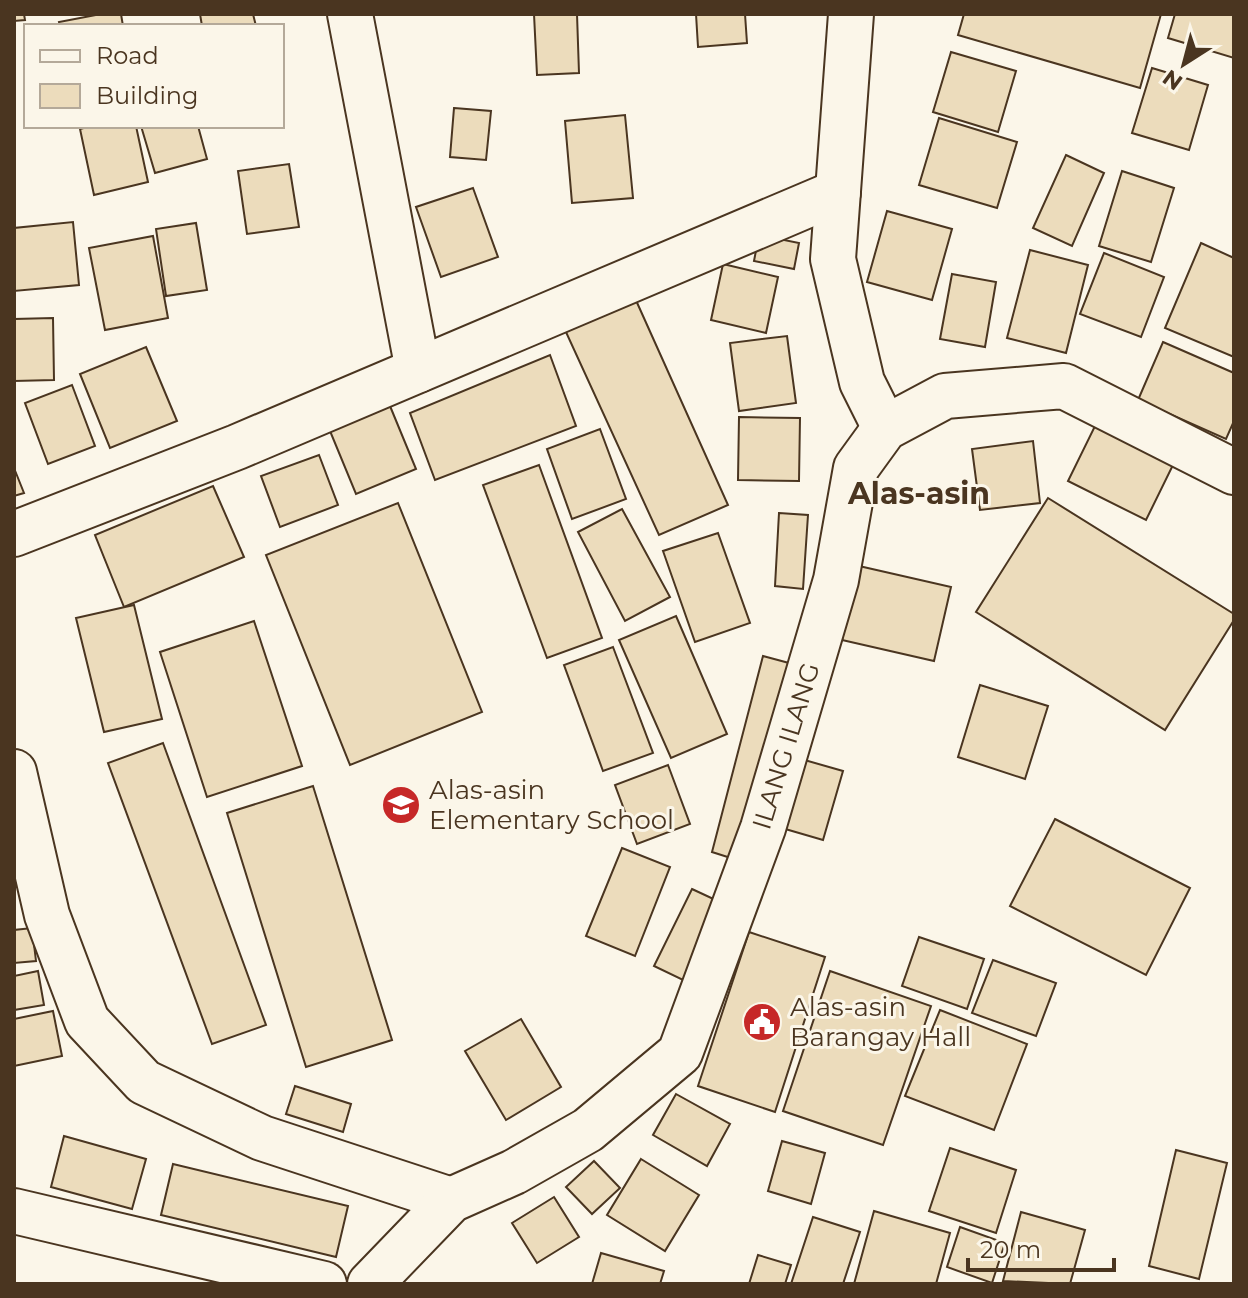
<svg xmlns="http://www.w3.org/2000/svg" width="1248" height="1298" font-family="Montserrat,sans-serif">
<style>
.building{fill:#ecdcbc;stroke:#4a3520;stroke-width:2}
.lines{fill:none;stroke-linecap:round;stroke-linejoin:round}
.minor-casing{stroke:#4a3520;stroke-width:48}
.primary-casing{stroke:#4a3520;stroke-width:48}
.minor{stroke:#fbf6e9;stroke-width:44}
.primary{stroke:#fbf6e9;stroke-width:44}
.labels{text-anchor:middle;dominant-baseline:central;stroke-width:6;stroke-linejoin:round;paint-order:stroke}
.street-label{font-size:26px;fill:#4a3520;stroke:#fbf6e9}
.poi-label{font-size:26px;fill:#4a3520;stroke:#fbf6e9;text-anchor:start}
.quarter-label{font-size:30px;font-weight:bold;fill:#4a3520;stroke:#fbf6e9}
</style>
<rect width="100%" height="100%" fill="#fbf6e9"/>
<g class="building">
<path d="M14,14h10l1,6 -11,1z"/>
<path d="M101,14h20l2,12h-63l-1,-4z"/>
<path d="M200,14h53l3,12h-54z"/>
<path d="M534,14h43l2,59 -42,2z"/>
<path d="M696,14h49l2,29 -49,4z"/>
<path d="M964,14h197l-21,74 -182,-53z"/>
<path d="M1175,14h59v44l-66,-20z"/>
<path d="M951,52l65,19 -18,61 -65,-20z"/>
<path d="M1152,68l56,17 -19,65 -57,-17z"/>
<path d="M454,108l37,3 -5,49 -36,-3z"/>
<path d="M625,115l8,83 -61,5 -7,-82z"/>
<path d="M939,118l78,24 -20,66 -78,-23z"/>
<path d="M91,126h45l12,56 -54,13 -14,-66z"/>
<path d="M141,126h57l9,33 -52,14z"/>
<path d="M1066,155l38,18 -32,73 -39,-18z"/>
<path d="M289,164l10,63 -52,7 -9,-63z"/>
<path d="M1122,171l52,17 -23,74 -52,-16z"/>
<path d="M473,188l25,69 -57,20 -25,-70z"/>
<path d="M887,211l65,18 -20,71 -65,-18z"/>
<path d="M73,222l6,63 -65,6v-63z"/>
<path d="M196,223l11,67 -41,6 -10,-67z"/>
<path d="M759,235l40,8 -5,26 -40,-8z"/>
<path d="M153,236l15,82 -63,12 -16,-82z"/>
<path d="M1201,243l33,15v99l-69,-29z"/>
<path d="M1030,250l58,15 -22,88 -59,-15z"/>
<path d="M1104,253l60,24 -23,60 -61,-23z"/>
<path d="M723,264l55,13 -12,56 -55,-13z"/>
<path d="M952,274l44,8 -11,65 -45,-8z"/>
<path d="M630,287l98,218 -69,30 -99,-216z"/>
<path d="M53,318l1,62 -40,1v-62z"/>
<path d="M787,336l9,67 -57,8 -9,-68z"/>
<path d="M1163,342l71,31v48l-8,18 -88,-39z"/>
<path d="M146,347l31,74 -67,27 -30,-74z"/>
<path d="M550,355l26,71 -141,54 -25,-67z"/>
<path d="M72,385l23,61 -47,18 -23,-61z"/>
<path d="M390,406l26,63 -60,25 -26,-63z"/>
<path d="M739,417l61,1 -1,63 -61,-1z"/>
<path d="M1095,426l78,39 -27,55 -78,-39z"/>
<path d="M600,429l26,70 -54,20 -25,-70z"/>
<path d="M1033,441l7,62 -60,7 -8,-61z"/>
<path d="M319,455l19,50 -58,22 -19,-51z"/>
<path d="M539,465l63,173 -55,20 -64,-173z"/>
<path d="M14,468l10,25 -10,3z"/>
<path d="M213,486l31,71 -120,50 -29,-72z"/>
<path d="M1048,498l186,116v6l-69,110 -189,-118z"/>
<path d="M398,503l84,209 -132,53 -84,-210z"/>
<path d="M622,509l48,88 -45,24 -47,-89z"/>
<path d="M779,513l29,2 -5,74 -28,-3z"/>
<path d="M718,533l32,90 -55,19 -32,-91z"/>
<path d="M859,566l92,21 -17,74 -92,-21z"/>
<path d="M134,605l28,114 -58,13 -28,-114z"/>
<path d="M676,616l51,118 -56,24 -52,-118z"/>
<path d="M254,621l48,145 -95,31 -47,-145z"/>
<path d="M613,647l40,106 -50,18 -39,-106z"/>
<path d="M763,656l26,7 -52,197 -25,-8z"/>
<path d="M980,685l68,21 -23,73 -67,-22z"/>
<path d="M163,743l103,282 -54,19 -104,-281z"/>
<path d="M794,757l49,14 -20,69 -48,-14z"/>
<path d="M668,765l22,59 -53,20 -22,-59z"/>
<path d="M313,786l79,254 -86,27 -79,-254z"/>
<path d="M1055,819l135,69 -44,87 -136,-69z"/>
<path d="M622,848l48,19 -35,89 -49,-20z"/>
<path d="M692,889l28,13 -37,78 -29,-14z"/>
<path d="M32,928l4,33 -22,2v-33z"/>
<path d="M749,932l76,25 -50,155 -77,-26z"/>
<path d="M919,937l65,22 -17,50 -65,-23z"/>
<path d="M993,960l63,23 -20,53 -64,-23z"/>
<path d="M38,971l6,34 -30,5v-34z"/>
<path d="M830,971l101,35 -48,139 -100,-34z"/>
<path d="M940,1010l87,34 -33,86 -89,-34z"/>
<path d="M53,1011l9,45 -48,10v-47z"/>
<path d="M521,1019l40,68 -55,33 -41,-69z"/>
<path d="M295,1086l56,18 -8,28 -57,-18z"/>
<path d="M676,1094l54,30 -23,42 -54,-31z"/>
<path d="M64,1136l82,23 -14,50 -81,-22z"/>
<path d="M782,1141l43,12 -14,51 -43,-13z"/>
<path d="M950,1148l66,22 -20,63 -67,-22z"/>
<path d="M1176,1150l51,13 -28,116 -50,-13z"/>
<path d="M641,1159l58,36 -34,56 -58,-36z"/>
<path d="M594,1161l26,27 -28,26 -26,-27z"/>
<path d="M173,1164l175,42 -12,51 -175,-42z"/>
<path d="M554,1197l25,40 -42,26 -25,-40z"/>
<path d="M874,1211l76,22 -14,51h-82z"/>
<path d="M1021,1212l64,18 -15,54 -67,-3z"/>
<path d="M813,1217l47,15 -17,52h-52z"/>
<path d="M960,1227l45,16 -13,40 -45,-16z"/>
<path d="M601,1253l63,18 -4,13h-68z"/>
<path d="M758,1255l33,10 -6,19h-36z"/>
</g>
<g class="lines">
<defs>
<g id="minor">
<path d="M350,14l68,356"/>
<path d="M851,14l-18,245 29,123 23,46"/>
<path d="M14,534l223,-87 601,-255"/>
<path d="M14,772l33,143 40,106 57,61 118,56 189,62"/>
<path d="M370,1284l81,-84 63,-28 74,-42 92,-77 83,-225 73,-248 20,-112 29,-40 60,-32 119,-10 170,86"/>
</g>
<path id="primary" d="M14,1211l310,73"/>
</defs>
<use href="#minor" class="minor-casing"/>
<use href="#primary" class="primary-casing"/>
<use href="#minor" class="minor"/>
<use href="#primary" class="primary"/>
</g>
<defs>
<symbol id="school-disc" viewBox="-11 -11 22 22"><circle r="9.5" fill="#c62828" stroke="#fbf6e9"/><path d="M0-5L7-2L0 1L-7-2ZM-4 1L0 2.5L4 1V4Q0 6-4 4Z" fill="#fff"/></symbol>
<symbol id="civic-disc" viewBox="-11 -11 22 22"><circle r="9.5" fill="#c62828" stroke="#fbf6e9"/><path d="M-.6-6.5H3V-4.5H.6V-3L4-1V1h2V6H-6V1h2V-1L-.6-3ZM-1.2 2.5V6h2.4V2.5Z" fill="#fff"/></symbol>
</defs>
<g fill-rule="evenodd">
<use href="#school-disc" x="379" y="783" width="44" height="44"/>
<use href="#civic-disc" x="740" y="1000" width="44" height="44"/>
</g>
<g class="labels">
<g class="street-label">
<text transform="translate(786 746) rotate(-73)">ILANG ILANG</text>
</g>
<g class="poi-label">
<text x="429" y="790">Alas-asin<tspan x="429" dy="30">Elementary School</tspan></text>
<text x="790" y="1007">Alas-asin<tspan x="790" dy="30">Barangay Hall</tspan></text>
</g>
<g class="quarter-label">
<text x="919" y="493">Alas-asin</text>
</g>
</g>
<rect width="1248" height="1298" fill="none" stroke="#4a3520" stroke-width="32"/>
<rect x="24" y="24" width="260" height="104" fill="#fbf6e9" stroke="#b4a999" stroke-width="2"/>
<rect x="40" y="50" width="40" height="12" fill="#fbf6e9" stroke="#b4a999" stroke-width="2"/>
<text x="96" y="64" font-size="24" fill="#4a3520">Road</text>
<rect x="40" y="84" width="40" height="24" fill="#ecdcbc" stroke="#b4a999" stroke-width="2"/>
<text x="96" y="104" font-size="24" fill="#4a3520">Building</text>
<g transform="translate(1184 64) rotate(216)" stroke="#fbf6e9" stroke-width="6" paint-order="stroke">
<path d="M0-6L14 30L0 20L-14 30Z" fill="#4a3520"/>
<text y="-12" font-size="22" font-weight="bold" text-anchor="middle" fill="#4a3520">N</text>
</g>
<path d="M968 1258v12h146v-12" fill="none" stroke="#4a3520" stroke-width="4"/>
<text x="980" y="1258" font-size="24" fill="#4a3520" stroke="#fbf6e9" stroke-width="6" paint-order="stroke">20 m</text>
</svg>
